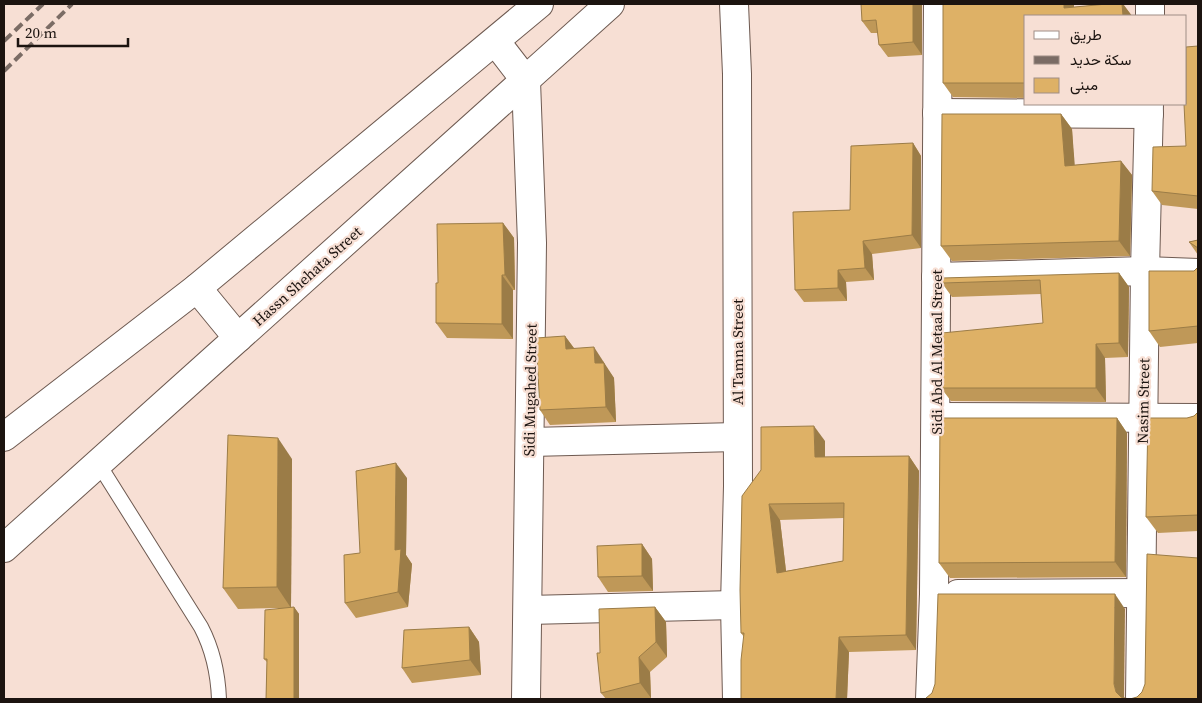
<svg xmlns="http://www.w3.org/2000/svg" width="1202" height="703" font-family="'Source Serif 4',Vazirmatn,serif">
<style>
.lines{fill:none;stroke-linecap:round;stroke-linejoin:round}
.lane-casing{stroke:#6e5a51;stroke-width:16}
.street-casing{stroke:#6e5a51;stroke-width:30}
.secondary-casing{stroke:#6e5a51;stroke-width:30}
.lane{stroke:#fff;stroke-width:14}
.street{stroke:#fff;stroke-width:28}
.secondary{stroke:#fff;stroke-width:28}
.rail{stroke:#7b6c65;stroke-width:4;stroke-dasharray:10 5;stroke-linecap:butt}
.wall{fill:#bf9858;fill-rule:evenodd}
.shaded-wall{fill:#9b7c47}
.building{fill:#deb166;stroke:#9b7c47;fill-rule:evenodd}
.labels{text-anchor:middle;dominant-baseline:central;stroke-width:4.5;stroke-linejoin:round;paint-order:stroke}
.street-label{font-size:15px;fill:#1c1410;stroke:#f7dfd4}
</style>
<rect width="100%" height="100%" fill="#f7dfd4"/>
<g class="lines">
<defs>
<path id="lane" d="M98,463l103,164c12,23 17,46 18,72"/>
<g id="street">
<path d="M734,4l3,70 1,412 -3,119 2,94"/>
<path d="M1150,16v-12"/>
<path d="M526,81l6,162 -6,456"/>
<path d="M937,113l212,1"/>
<path d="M936,277l209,-6 53,2"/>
<path d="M936,417l262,1"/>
<path d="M530,442l207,-5"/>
<path d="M958,594l184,-1"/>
<path d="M528,610l207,-5"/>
<path d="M930,699l4,-105 4,-590"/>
<path d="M1140,699l5,-428 4,-167"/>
</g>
<g id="secondary">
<path d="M496,42l30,39"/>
<path d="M197,288l41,50"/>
<path d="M4,437l193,-149 342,-284"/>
<path d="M4,548l606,-544"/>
</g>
</defs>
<use href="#lane" class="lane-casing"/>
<use href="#street" class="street-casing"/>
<use href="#secondary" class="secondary-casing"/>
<use href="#lane" class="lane"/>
<use href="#street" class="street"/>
<use href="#secondary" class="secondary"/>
<g class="rail">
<path d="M4,41l39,-37"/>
<path d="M4,71l68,-67"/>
</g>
</g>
<g class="wall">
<path d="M922,4v51l-34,2 -9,-12 -1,-12h-7l-9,-12z"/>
<path d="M943,4h131v3l33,-3h16l9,12h-106v82l-73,-1 -10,-14z"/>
<path d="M1198,46v163l-36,-4 -10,-14 34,-45z"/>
<path d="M1061,114l11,15 2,36 47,-4 11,14 -2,81 -178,5 -11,-15z"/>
<path d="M913,143l8,13v92l-49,6 2,26 -28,2 1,19 -43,1 -9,-12 55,-80z"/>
<path d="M503,223l11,15 1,52h-2v49l-66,-1 -11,-15 2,-40z"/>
<path d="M1198,240v15l-9,-13z"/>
<path d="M1198,267v76l-38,4 -11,-16 45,-60z"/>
<path d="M1119,273l10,14 -1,70 -23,1 1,44 -155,-1 -10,-13 102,-65 -2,-29 -89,3 -10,-14z"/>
<path d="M565,336l9,12 30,14v2l10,14 2,44 -66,3 -10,-15z"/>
<path d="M1198,412v119l-40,2 -12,-16 41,-99 7,-2z"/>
<path d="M1117,418l10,15 -1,144 -176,1 -11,-15z"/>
<path d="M825,441v16l84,-1 10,15 -3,179 -67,2 -2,47h-106l3,-62 -3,-4 1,-137zM844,518l-1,43 -57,10 -6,-51z"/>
<path d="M292,459l-1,148h3l5,7v85h-33l1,-37 -3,-3 14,-51 -40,1 -15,-21z"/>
<path d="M407,478l-1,77 6,9 -4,43 -52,11 -11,-15 15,-50z"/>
<path d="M642,544l10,15 1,32 -45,1 -10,-15z"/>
<path d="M655,607l11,15 1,35 -17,15 1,26 -6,1h-39l-5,-6 -1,-40z"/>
<path d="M469,627l10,15 2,33 -69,8 -10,-15z"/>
</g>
<g class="shaded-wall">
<path d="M913,4h9v51l-9,-13z"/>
<path d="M1064,4h10v12l-10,-8z"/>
<path d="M1122,4h1l9,12h-9z"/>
<path d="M1061,114l11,15 4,52 -11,-15z"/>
<path d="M913,143l8,13v92l-9,-13z"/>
<path d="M1121,161l11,14 -2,81 -11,-15z"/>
<path d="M503,223l11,15 1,52 -10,-15z"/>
<path d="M863,241l9,13 2,26 -9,-12z"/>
<path d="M838,270l8,12 1,19 -9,-13z"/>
<path d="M1119,273l10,14 -1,70 -9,-14z"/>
<path d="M502,275l11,15v49l-11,-15z"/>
<path d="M565,336l11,15 -10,-2z"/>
<path d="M1096,344l9,14 1,44 -10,-14z"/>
<path d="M594,347l20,31 2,44 -10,-15 -11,-44z"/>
<path d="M1117,418l10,15 -1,144 -11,-15z"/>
<path d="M814,426l11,15v31l-10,-15z"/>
<path d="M278,438l14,21 -1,149 -14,-21z"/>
<path d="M909,456l10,15 -3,179 -10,-15z"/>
<path d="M396,463l11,15 -1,77 6,9 -4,43 -10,-15 -3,-42z"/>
<path d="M769,504l11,16 8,68 -11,-15z"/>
<path d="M642,544l10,15 1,32 -11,-15z"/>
<path d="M1115,594l10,15 -1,90h-3l-5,-7 -2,-8z"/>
<path d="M294,607l5,7v85h-5z"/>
<path d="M655,607l11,15 1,35 -11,-15z"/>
<path d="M469,627l10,15 2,33 -11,-15z"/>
<path d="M839,637l10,15 -2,47h-11z"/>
<path d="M639,657l11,15 1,26 -11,-15z"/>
</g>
<g class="building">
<path d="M861,4h52v38l-34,3 -3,-25 -14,1z"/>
<path d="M943,4h121v4l43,-4h15l1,12h-97v67h-83z"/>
<path d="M1198,46v150l-46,-5 1,-44 33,-1 -2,-42h2v-57z"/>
<path d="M942,114h119l4,52 56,-5 -2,80 -178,5z"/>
<path d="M913,143l-1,92 -49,6 2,27 -27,2v18l-43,2 -2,-78 57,-2 1,-64z"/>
<path d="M503,223l2,52h-3v49l-66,-1v-40h2l-1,-59z"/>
<path d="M1198,240v8l-9,-6z"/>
<path d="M1198,267v59l-49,5v-60h45z"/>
<path d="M1119,273v70l-23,1v44h-155l1,-55 101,-10 -3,-43 -98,3v-5z"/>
<path d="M565,336l1,13 28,-2 1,16h9l2,44 -66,3 -4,-72z"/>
<path d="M1198,412v103l-52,2 2,-99h39l7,-2z"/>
<path d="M940,418h177l-2,144 -176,1z"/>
<path d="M814,426l1,31 94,-1 -3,179 -67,2 -3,62h-95v-39l3,-27h-3l-1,-43 2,-94 19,-26v-43zM844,503l-1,58 -66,12 -8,-69z"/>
<path d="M228,435l50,3 -1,149 -54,1z"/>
<path d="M396,463l-1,87 6,-1 -3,43 -53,11 -1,-48 16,-2 -4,-82z"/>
<path d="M642,544v32l-44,1 -1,-31z"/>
<path d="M1147,554l51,4v141h-68l7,-2 5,-5 3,-8z"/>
<path d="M938,594h177l-1,90 2,8 5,5 8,2h-203v-1l6,-5 3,-9z"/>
<path d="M294,607v92h-28l1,-40h-3l1,-49z"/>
<path d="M655,607l1,35 -17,15 1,26 -39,10 -4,-40h3l-1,-44z"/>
<path d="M469,627l1,33 -68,8 2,-38z"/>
</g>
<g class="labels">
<g class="street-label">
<text transform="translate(307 276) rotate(-42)">Hassn Shehata Street</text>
<text transform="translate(737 352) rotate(-90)">Al Tamna Street</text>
<text transform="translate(936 352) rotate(-90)">Sidi Abd Al Metaal Street</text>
<text transform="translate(530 390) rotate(-89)">Sidi Mugahed Street</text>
<text transform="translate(1143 401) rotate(-89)">Nasim Street</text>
</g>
</g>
<rect width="1202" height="703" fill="none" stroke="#1c1410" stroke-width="10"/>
<rect x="1024" y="15" width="162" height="90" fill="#f7dfd4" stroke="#9f8e86"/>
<rect x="1034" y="31" width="25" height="8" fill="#ffffff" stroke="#9f8e86"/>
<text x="1070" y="40" font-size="15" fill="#1c1410">طريق</text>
<rect x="1034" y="56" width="25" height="8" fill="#7b6c65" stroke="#9f8e86"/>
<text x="1070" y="65" font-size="15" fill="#1c1410">سكة حديد</text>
<rect x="1034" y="78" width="25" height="15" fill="#deb166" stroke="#9f8e86"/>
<text x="1070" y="90" font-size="15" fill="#1c1410">مبنى</text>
<path d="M18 38v8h110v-8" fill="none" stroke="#1c1410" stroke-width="2.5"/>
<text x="25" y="38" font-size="15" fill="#1c1410" stroke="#f7dfd4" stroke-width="4" paint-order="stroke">20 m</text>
</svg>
